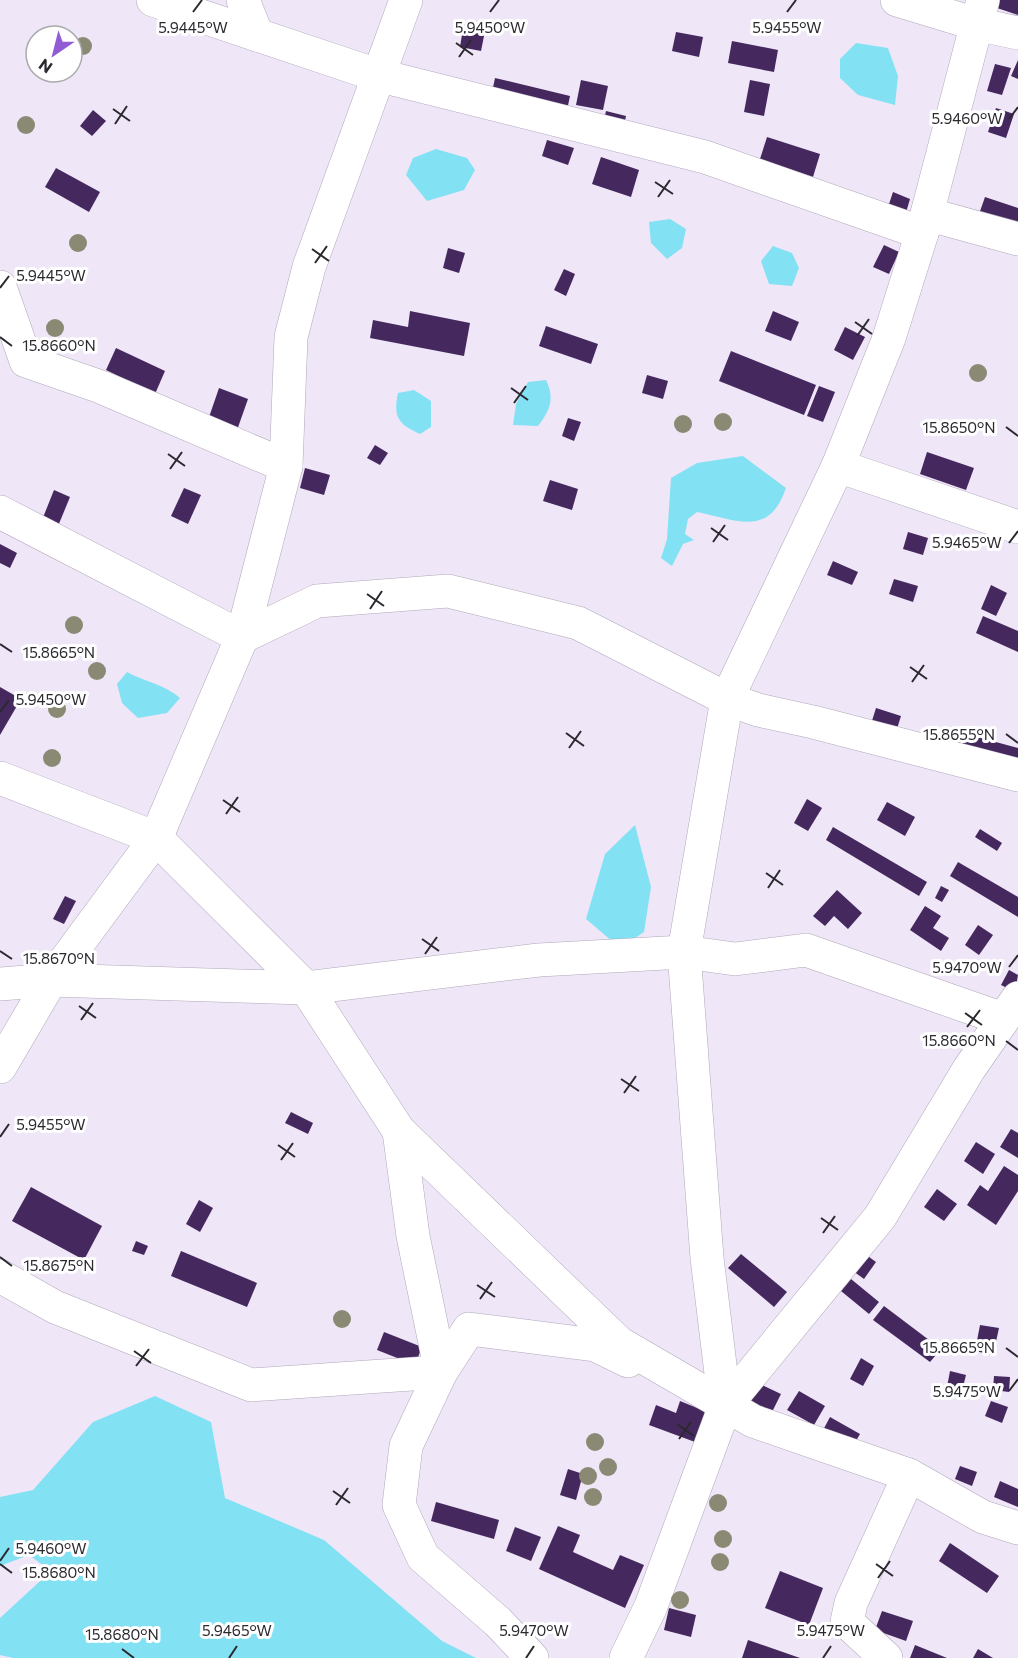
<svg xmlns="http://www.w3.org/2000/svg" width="1018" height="1658" font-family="Commissioner,sans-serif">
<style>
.water{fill:#82e2f3}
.building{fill:#45295e}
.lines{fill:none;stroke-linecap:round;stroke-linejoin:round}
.street-casing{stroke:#b0a8b9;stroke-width:34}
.street{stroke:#fff;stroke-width:33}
.tree{fill:#8a8a74}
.ticks{fill:none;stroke:#2b282e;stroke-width:2}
.ticks-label{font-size:15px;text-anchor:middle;fill:#2b282e;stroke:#fff;stroke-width:6;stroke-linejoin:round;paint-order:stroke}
</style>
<rect width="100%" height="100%" fill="#efe6f8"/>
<g class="water">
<path d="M856,43l32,5 10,28 -3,29 -37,-10 -18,-17v-19z"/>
<path d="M436,149l31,9 8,12 -11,20 -37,11 -21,-26 7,-17z"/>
<path d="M670,219l16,10 -4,19 -15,11 -16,-16 -2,-21z"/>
<path d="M773,246l19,7 7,15 -7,18 -23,-2 -8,-23z"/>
<path d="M546,380c9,19 4,30 -8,46l-25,-1 3,-21 12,-22z"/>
<path d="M414,390l17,11v26l-11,7c-22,-10 -27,-17 -22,-41z"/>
<path d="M743,456l43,32c-17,50 -49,32 -89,24l-9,7 -3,15 9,6 -11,4 -11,22 -11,-8 6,-19 4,-61 26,-15z"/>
<path d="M127,672c18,10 37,12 53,26l-13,15 -29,5 -16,-15 -5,-19z"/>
<path d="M635,825l16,62 -7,45 -24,16 -34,-29 19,-65z"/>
<path d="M155,1396l56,26 14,76 99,42 118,101 34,17h-463l-13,-3v-37l51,-47 -22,-16 -29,11v-69l33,-7 60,-68z"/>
</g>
<g class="building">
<path d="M996,0h22v15l-24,-8z"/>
<path d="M464,22l22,4 -5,25 -21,-4z"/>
<path d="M676,32l27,5 -4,20 -27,-6z"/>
<path d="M732,41l46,9 -4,22 -46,-9z"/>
<path d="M1018,60v19l-7,-3z"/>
<path d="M995,64l16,4 -9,27 -15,-4z"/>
<path d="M495,78l75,18 -4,19 -75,-18z"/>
<path d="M581,80l27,6 -5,24 -27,-5z"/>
<path d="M750,80l20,4 -6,32 -20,-4z"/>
<path d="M996,108l18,6 -8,24 -18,-6z"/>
<path d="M93,110l13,11 -14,15 -12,-10z"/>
<path d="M606,111l20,5 -3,14 -20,-5z"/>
<path d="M767,137l53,17 -7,23 -53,-18z"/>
<path d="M547,140l27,8 -6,17 -26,-9z"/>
<path d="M601,157l38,13 -8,27 -39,-13z"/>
<path d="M56,168l44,24 -11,20 -44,-25z"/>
<path d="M893,192l17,7 -5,17 -18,-6z"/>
<path d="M985,197l33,11v22l-40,-13z"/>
<path d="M884,245l15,7 -10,22 -16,-7z"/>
<path d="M448,248l17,5 -6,20 -16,-5z"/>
<path d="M564,269l11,5 -9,22 -12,-6z"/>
<path d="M410,311l60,12 -6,33 -94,-18 3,-18 35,7z"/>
<path d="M773,311l26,11 -8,19 -26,-10z"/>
<path d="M546,326l52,18 -7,20 -52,-18z"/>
<path d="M845,327l20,10 -12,23 -19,-10z"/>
<path d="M116,348l49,23 -10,23 -49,-24z"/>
<path d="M731,351l85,34 -12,30 -85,-34z"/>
<path d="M647,375l21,6 -5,18 -21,-6z"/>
<path d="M819,386l16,6 -12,30 -16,-6z"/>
<path d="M219,388l29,11 -12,34 -29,-10z"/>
<path d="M568,418l13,4 -7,19 -12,-5z"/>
<path d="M375,445l13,8 -8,12 -13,-7z"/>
<path d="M927,452l47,16 -8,22 -46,-16z"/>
<path d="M305,468l25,7 -6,20 -24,-7z"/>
<path d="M550,480l28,9 -6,21 -29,-9z"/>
<path d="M184,488l17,7 -13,29 -17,-8z"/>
<path d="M54,490l16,7 -14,34 -16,-6z"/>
<path d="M908,532l20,6 -5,17 -20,-6z"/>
<path d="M0,544l17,9 -7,15 -10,-5z"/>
<path d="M833,561l25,11 -6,13 -25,-10z"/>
<path d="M894,579l24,7 -5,16 -24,-8z"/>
<path d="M991,585l16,8 -11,23 -15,-7z"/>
<path d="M983,616l35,15v21l-42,-19z"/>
<path d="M0,687l21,12 -21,36z"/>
<path d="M876,708l25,8 -5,16 -25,-8z"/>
<path d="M955,731l63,17v20l-68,-19z"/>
<path d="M807,799l15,9 -14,23 -14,-8z"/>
<path d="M887,802l28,15 -10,19 -28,-16z"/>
<path d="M833,827l94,55 -8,14 -93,-56z"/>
<path d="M980,829l22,14 -5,8 -22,-14z"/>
<path d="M958,862l60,35v20l-68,-41z"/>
<path d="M941,886l8,4 -7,12 -7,-4z"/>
<path d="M837,890l25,23 -14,16 -14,-13 -9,10 -12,-10z"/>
<path d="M65,896l11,5 -12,23 -11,-5z"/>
<path d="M925,906l16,10 -8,12 16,10 -8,13 -31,-21z"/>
<path d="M978,925l15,10 -14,20 -14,-10z"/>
<path d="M1009,970l9,5 -3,17 -14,-7z"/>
<path d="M291,1112l22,11 -5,11 -23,-11z"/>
<path d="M1011,1129l7,4v25l-18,-11z"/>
<path d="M976,1142l19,12 -12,20 -19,-13z"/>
<path d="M1004,1166l14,9v16l-22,34 -29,-20 13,-20 8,6z"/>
<path d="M31,1187l71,39 -18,34 -72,-39z"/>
<path d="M937,1189l20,15 -13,17 -20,-14z"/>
<path d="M199,1200l14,8 -13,24 -14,-8z"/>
<path d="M136,1241l12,5 -4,9 -12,-4z"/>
<path d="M181,1251l76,32 -10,24 -76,-31z"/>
<path d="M741,1254l46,38 -13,15 -46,-39z"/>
<path d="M865,1254l11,8 -12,17 -11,-8z"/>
<path d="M851,1279l28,23 -10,12 -28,-23z"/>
<path d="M884,1306l57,43 -11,13 -57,-42z"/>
<path d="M980,1325l19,3 -6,27 -18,-4z"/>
<path d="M384,1332l38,15 -7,18 -38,-15z"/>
<path d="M861,1358l13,8 -11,20 -13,-7z"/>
<path d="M950,1371l16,4 -5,20 -15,-3z"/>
<path d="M994,1376l16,1 -1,15 -16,-2z"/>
<path d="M758,1383l23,11 -9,18 -23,-10z"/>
<path d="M799,1391l26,15 -11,19 -27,-15z"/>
<path d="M680,1401l27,11 -12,30 -46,-17 7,-20 20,8z"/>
<path d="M991,1401l17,6 -6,16 -17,-7z"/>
<path d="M830,1417l30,17 -10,17 -29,-17z"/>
<path d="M960,1466l17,6 -5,14 -17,-7z"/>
<path d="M568,1469l15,5 -7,26 -16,-5z"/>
<path d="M1000,1481l18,8v18l-24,-10z"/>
<path d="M436,1502l63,18 -5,19 -63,-18z"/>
<path d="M558,1526l22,9 -7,17 40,18 7,-15 24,10 -19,43 -86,-39z"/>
<path d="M515,1527l26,10 -10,24 -25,-10z"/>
<path d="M950,1543l49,33 -12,17 -48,-32z"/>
<path d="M780,1571l43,17 -14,37 -44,-17z"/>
<path d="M669,1608l27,7 -5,22 -27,-7z"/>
<path d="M882,1611l31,10 -7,20 -31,-11z"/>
<path d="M748,1640l52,18h-58z"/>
<path d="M915,1645l32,13h-37z"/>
<path d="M978,1649l15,9h-20z"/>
</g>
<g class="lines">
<defs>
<g id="street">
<path d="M153,0l224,75 328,82 217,76"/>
<path d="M243,0l14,35"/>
<path d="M897,0l79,24 42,9"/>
<path d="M927,214l91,25"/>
<path d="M0,287l26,74 75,26 185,79"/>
<path d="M838,466l180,61"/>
<path d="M0,512l242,125"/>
<path d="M242,637l75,-36 131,-10 130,32 149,76 31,11 55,12 205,53"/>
<path d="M0,778l156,60 150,150 93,143 220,212 134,78 156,54 74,42 35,11"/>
<path d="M0,984l51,-4 255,8 233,-28 145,-8 51,7 71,-9 197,69"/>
<path d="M0,1067l51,-87 105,-142 86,-201 44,-171 5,-129 18,-70 97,-267"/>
<path d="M399,1131l14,105 28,136 -35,74 -7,59 24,52 75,65 34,36"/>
<path d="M0,1276l55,31 196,78 190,-13 28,-43 126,16 33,16"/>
<path d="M725,1406l-18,-148 -23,-306 43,-253 111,-233 51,-128 33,-105 61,-233"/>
<path d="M626,1658l25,-52 74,-200 155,-189 89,-148 49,-71"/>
<path d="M886,1658l-39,-36 4,-19 58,-128"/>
</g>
</defs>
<use href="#street" class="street-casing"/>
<use href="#street" class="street"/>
</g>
<g class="tree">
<circle cx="83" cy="46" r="9"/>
<circle cx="26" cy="125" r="9"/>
<circle cx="78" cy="243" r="9"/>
<circle cx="55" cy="328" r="9"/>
<circle cx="978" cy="373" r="9"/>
<circle cx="723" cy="422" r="9"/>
<circle cx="683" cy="424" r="9"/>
<circle cx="74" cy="625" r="9"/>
<circle cx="97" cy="671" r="9"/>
<circle cx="57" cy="709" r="9"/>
<circle cx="52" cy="758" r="9"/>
<circle cx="342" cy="1319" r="9"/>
<circle cx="595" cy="1442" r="9"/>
<circle cx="608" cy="1467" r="9"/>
<circle cx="588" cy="1476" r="9"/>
<circle cx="593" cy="1497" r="9"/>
<circle cx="718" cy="1503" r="9"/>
<circle cx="723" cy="1539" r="9"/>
<circle cx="720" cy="1562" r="9"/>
<circle cx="680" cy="1600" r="9"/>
</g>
<path class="ticks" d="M193,12l9,-12M490,12l9,-12M787,12l9,-12M456,43l17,12M459,57l12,-17M113,109l17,12M1009,119l9,-12M115,124l12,-18M655,182l18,12M658,197l12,-17M312,249l17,12M315,263l12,-17M0,288l9,-12M855,322l17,12M857,336l12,-17M0,337l12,9M511,388l17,12M514,403l12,-17M1006,427l12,9M168,454l17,12M170,469l12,-17M711,528l17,12M713,542l12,-17M1009,543l9,-12M367,594l17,12M370,609l12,-18M0,644l12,8M910,667l17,12M912,682l12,-17M0,712l9,-12M566,733l18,13M1006,734l12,9M569,748l12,-17M223,800l17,12M226,814l12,-17M766,873l17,12M768,888l12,-18M422,939l17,12M0,951l12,8M425,954l12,-17M1009,967l9,-12M79,1006l17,12M965,1013l17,12M81,1020l12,-17M967,1027l13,-17M1006,1041l12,9M621,1079l18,12M624,1093l12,-17M0,1137l9,-13M278,1145l17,12M281,1160l12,-17M821,1218l17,12M823,1233l12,-17M0,1257l12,9M477,1285l18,12M480,1299l12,-17M1006,1348l12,9M134,1351l17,12M136,1366l13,-17M1009,1391l9,-12M677,1424l17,12M679,1439l12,-17M333,1491l17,12M336,1505l12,-17M0,1561l9,-13M0,1564l12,9M876,1564l17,12M878,1578l12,-17M122,1649l12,9M229,1658l8,-12M526,1658l8,-12M823,1658l8,-12"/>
<g class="ticks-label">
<text x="193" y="33">5.9445°W</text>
<text x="490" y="33">5.9450°W</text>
<text x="787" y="33">5.9455°W</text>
<text x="967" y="124">5.9460°W</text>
<text x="51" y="281">5.9445°W</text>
<text x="59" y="351">15.8660°N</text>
<text x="959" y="433">15.8650°N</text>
<text x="967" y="548">5.9465°W</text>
<text x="59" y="658">15.8665°N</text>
<text x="51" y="705">5.9450°W</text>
<text x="959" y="740">15.8655°N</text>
<text x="59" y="964">15.8670°N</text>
<text x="967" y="973">5.9470°W</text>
<text x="959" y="1046">15.8660°N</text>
<text x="51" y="1130">5.9455°W</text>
<text x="59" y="1271">15.8675°N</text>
<text x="959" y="1353">15.8665°N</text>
<text x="967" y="1397">5.9475°W</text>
<text x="51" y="1554">5.9460°W</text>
<text x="59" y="1578">15.8680°N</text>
<text x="237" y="1636">5.9465°W</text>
<text x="534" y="1636">5.9470°W</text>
<text x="831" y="1636">5.9475°W</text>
<text x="122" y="1640">15.8680°N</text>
</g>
<g transform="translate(54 54) rotate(215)"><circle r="28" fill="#ffffff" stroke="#aaa9ab" stroke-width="1.5"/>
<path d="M0-4.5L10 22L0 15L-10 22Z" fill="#925cd4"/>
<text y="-9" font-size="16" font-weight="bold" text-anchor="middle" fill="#2b282e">N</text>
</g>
</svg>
